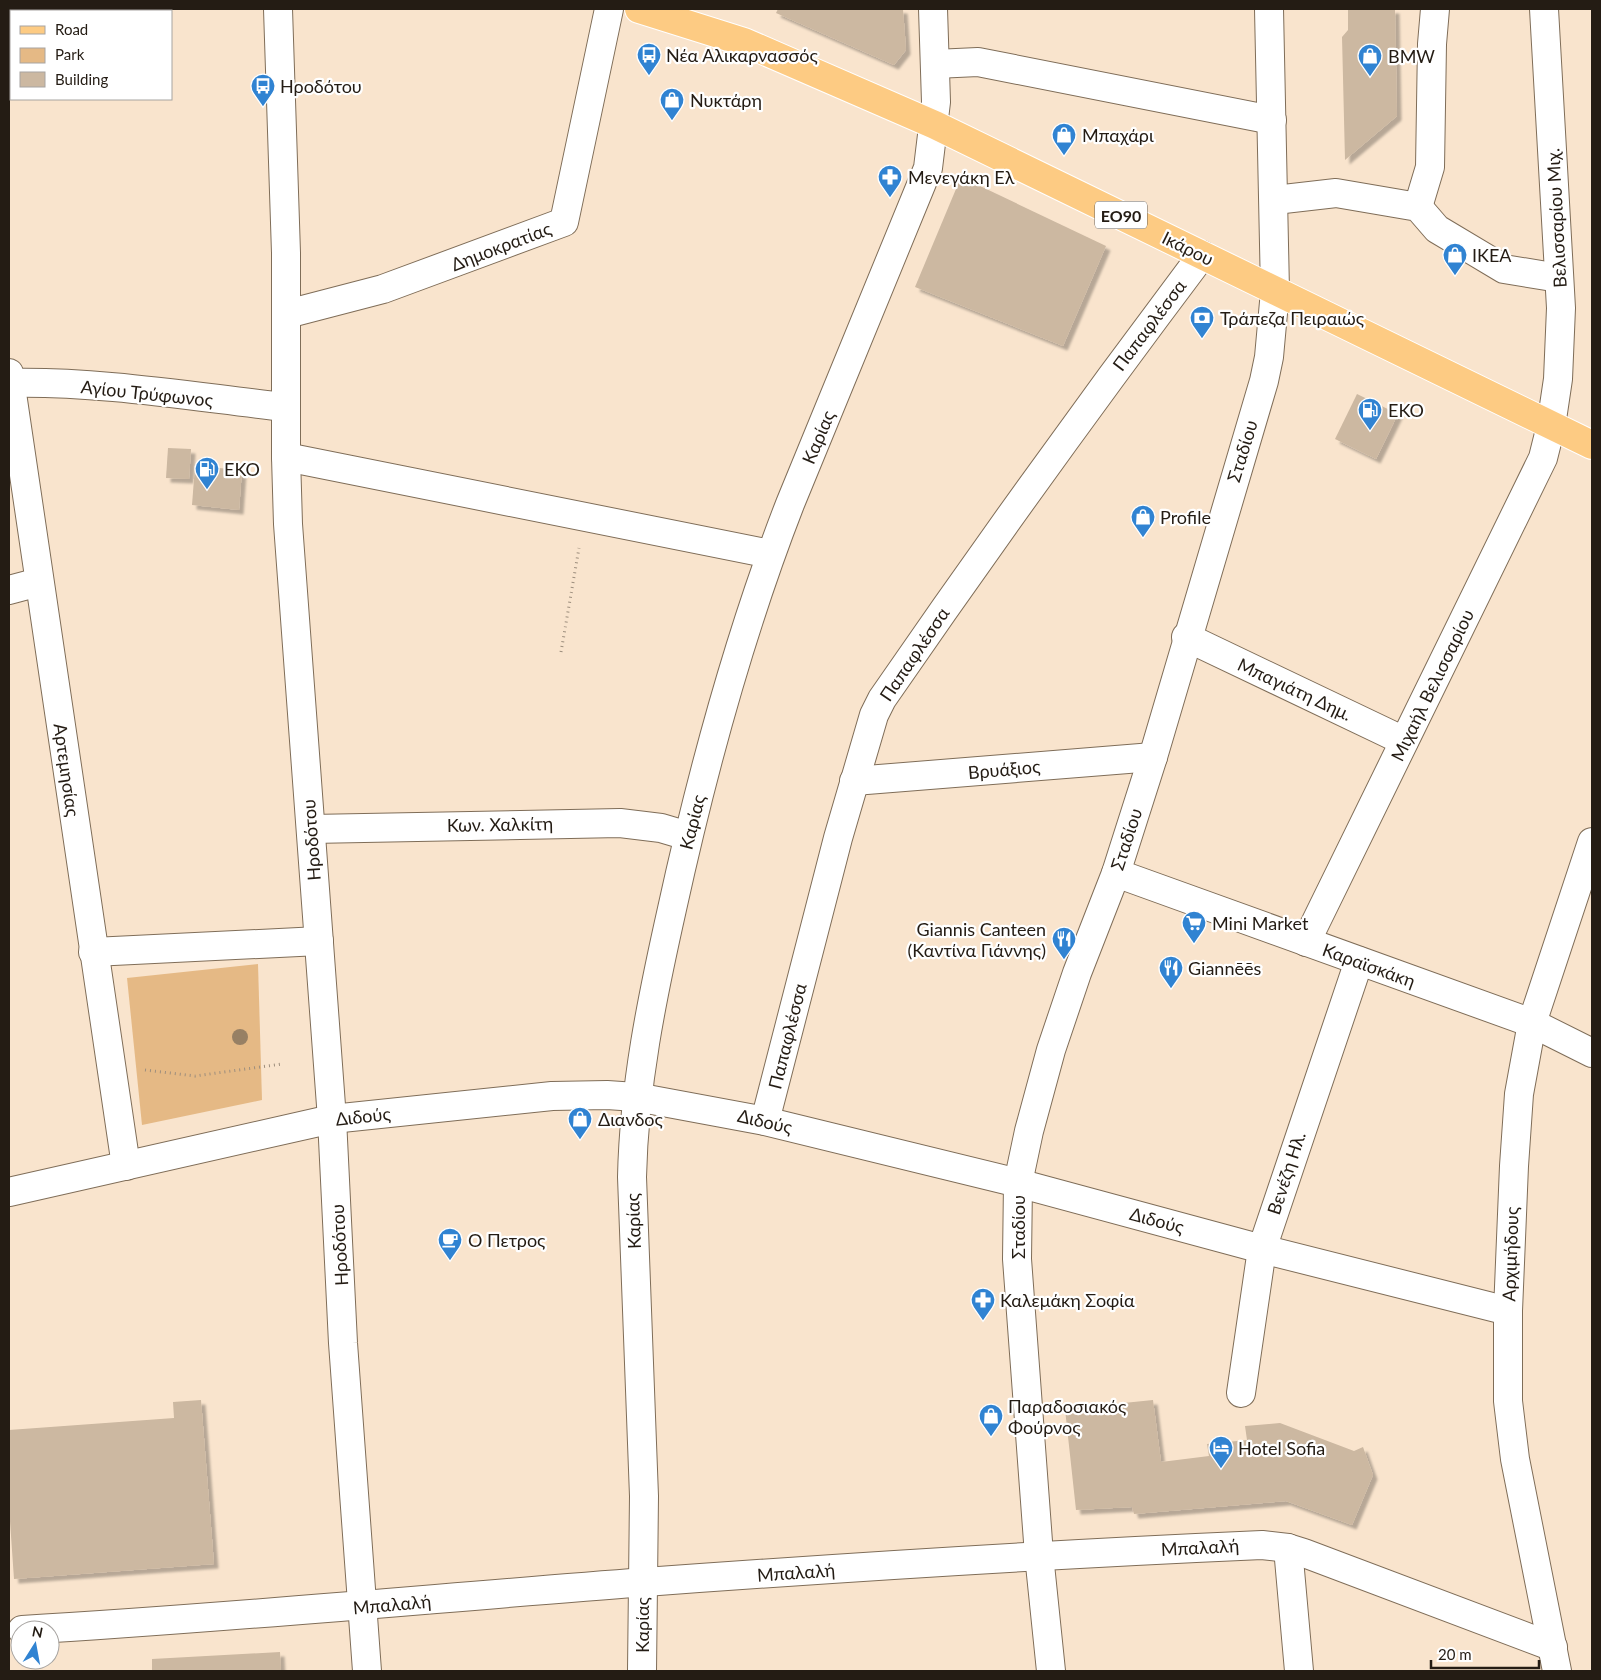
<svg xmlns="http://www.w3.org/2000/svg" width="1601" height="1680" font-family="Lato,sans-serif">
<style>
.green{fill:#e5b985}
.building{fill:#ccb8a1;filter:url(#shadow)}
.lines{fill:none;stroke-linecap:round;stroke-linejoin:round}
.minor-casing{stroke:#7f6d58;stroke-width:30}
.major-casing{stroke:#fff;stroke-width:30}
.path{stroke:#9d8e7d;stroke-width:3;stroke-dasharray:1 4;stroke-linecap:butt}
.minor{stroke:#fff;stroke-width:28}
.major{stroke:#fdcb83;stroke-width:28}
.tree{fill:#978064}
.labels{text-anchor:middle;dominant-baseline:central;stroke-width:4.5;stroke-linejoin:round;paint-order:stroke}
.shield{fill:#fff;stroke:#66605a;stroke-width:1}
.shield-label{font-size:16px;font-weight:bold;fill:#241c14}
.poi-label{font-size:18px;fill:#241c14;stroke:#fff;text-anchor:start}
.street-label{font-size:18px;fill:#241c14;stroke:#fff}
</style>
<defs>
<filter id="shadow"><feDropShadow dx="4.5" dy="4.5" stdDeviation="1" flood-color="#0004"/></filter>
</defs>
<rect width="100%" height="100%" fill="#f9e4cd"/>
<path class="green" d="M258,964l4,136 -120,25 -15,-147z"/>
<g class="building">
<path d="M778,9h125l3,41 -12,15 -118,-52z"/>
<path d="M1348,9h47l2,107 -52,44 -3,-123 6,-7z"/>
<path d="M961,177l145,69 -43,100 -148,-59z"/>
<path d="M1357,394l41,20 -22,45 -41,-20z"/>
<path d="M168,448l23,1 -2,30 -23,-1z"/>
<path d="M195,466l47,4 -3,40 -47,-5z"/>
<path d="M201,1400l13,164 -200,15 -5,-72v-77l165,-12 -1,-16z"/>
<path d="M1153,1400l8,62 48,-6 -2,-12 40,-4 -2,-14 35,-3 74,28 9,-4 10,28 -21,50 -66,-24 -152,13 -2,-7 -56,3 -11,-101z"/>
<path d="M280,1652l1,19h-129v-12z"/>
</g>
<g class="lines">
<defs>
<g id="minor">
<path d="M278,9l8,244v204l2,67 44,595 11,224 24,328"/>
<path d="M935,64l43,-2 294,58"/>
<path d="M1275,200l61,-7 82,14 19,22 67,40 55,9"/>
<path d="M1418,207l12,-40 2,-123 3,-35"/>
<path d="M287,314l96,-25 181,-67 45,-213"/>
<path d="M9,373l117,793"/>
<path d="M9,383c92,-2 185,14 276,24"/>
<path d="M286,457l484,97"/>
<path d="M9,590l30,-8"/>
<path d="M1186,637l218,104"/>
<path d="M854,781l299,-24"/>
<path d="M311,829l309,-6 41,5 27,8"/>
<path d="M1116,873l416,150 60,30"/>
<path d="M1306,942l237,-484 8,-32 7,-47 3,-71 -17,-299"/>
<path d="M93,952l226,-11"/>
<path d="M765,1121l73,-283 36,-123 8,-16c104,-151 210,-298 320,-444"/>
<path d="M9,1192l323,-73 220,-23 55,-1 29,2 129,24 253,62 244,66 246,62"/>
<path d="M1241,1393l21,-144 97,-288"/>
<path d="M1288,1548l11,123"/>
<path d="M22,1630c208,-12 415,-32 623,-48 205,-15 411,-28 617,-37l26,3 16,5 249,94"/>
<path d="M642,1671l2,-175 -12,-319c2,-92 20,-179 40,-268 30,-137 67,-274 118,-405l138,-336 8,-66 -3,-93"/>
<path d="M1051,1671l-12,-116 -22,-296 1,-76 11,-52 22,-81 26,-77 39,-100 37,-116 111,-376 5,-24 6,-66 -6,-282"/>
<path d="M1557,1671l-42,-212 -7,-58v-90l6,-145 5,-72 13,-71 60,-181"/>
</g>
<path id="major" d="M639,9l105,33 191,83 657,320"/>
</defs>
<use href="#minor" class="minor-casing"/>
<use href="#major" class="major-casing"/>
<g class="path">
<path d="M561,652l18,-104"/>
<path d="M145,1070l50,6 87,-12"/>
</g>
<use href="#minor" class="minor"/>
<use href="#major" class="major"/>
</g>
<circle class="tree" cx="240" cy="1037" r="8"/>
<defs>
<symbol id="bus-pin" viewBox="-11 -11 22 30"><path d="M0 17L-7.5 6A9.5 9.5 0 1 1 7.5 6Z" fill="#3083d2" stroke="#fff"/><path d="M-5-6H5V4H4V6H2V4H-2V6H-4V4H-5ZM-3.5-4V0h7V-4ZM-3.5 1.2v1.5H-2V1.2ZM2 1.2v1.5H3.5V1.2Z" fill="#fff"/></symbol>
<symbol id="shop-pin" viewBox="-11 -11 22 30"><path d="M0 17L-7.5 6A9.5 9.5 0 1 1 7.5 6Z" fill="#3083d2" stroke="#fff"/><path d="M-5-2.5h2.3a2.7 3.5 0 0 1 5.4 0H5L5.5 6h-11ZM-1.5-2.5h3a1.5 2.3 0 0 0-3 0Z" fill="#fff"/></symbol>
<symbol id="pharmacy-pin" viewBox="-11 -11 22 30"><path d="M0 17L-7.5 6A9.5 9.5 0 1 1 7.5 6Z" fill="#3083d2" stroke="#fff"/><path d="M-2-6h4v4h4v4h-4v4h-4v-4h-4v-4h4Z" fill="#fff"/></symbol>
<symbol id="bank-pin" viewBox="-11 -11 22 30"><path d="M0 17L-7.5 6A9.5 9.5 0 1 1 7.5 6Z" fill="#3083d2" stroke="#fff"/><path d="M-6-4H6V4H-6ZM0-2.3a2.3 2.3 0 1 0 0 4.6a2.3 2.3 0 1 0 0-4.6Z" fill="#fff"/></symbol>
<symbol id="fuel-pin" viewBox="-11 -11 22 30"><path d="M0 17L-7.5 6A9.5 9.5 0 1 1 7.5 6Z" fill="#3083d2" stroke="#fff"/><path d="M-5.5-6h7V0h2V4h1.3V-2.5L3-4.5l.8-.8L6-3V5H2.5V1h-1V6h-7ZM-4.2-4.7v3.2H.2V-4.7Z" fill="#fff"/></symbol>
<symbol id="supermarket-pin" viewBox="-11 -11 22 30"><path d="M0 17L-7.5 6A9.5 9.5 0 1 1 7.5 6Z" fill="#3083d2" stroke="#fff"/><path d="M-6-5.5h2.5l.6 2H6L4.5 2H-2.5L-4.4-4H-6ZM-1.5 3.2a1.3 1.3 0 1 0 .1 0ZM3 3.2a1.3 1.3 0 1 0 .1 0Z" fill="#fff"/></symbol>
<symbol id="restaurant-pin" viewBox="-11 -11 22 30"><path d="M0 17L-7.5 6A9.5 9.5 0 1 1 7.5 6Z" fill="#3083d2" stroke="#fff"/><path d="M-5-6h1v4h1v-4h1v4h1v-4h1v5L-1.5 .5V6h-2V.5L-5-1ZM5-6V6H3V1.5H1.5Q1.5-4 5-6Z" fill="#fff"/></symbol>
<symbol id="cafe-pin" viewBox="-11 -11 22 30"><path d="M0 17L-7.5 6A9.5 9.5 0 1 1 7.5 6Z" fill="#3083d2" stroke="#fff"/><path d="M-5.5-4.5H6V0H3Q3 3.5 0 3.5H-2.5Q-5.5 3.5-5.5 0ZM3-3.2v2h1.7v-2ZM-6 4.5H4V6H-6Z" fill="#fff"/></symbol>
<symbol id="hotel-pin" viewBox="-11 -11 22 30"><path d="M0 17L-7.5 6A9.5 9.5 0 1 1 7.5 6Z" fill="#3083d2" stroke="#fff"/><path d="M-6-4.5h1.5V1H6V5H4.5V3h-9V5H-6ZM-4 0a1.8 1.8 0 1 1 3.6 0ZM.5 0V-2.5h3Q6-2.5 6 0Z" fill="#fff"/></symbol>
</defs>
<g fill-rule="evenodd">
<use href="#bus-pin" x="635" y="41" width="28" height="38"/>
<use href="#shop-pin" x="1356" y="42" width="28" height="38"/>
<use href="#bus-pin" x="249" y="72" width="28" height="38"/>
<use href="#shop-pin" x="658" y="86" width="28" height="38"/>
<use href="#shop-pin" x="1050" y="121" width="28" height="38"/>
<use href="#pharmacy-pin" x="876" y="163" width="28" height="38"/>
<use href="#shop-pin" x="1441" y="241" width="28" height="38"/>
<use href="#bank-pin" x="1188" y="304" width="28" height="38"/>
<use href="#fuel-pin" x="1356" y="396" width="28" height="38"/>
<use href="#fuel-pin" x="193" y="455" width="28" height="38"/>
<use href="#shop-pin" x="1129" y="503" width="28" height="38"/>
<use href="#supermarket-pin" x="1180" y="909" width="28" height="38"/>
<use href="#restaurant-pin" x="1050" y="925" width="28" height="38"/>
<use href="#restaurant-pin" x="1157" y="954" width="28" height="38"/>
<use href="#shop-pin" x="566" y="1105" width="28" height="38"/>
<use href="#cafe-pin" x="436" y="1226" width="28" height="38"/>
<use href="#pharmacy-pin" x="969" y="1286" width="28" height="38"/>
<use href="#shop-pin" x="977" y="1402" width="28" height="38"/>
<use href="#hotel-pin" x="1207" y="1434" width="28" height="38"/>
</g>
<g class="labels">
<rect class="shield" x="1095" y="201.5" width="52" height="27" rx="4"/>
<g class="shield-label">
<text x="1121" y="215">ΕΟ90</text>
</g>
<g class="poi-label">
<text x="666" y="55">Νέα Αλικαρνασσός</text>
<text x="1388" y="56">BMW</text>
<text x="280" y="86">Ηροδότου</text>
<text x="690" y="100">Νυκτάρη</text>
<text x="1082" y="135">Μπαχάρι</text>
<text x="908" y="177">Μενεγάκη Ελ</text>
<text x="1472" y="255">IKEA</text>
<text x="1220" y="318">Τράπεζα Πειραιώς</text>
<text x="1388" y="410">ΕΚΟ</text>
<text x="224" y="469">EKO</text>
<text x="1160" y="517">Profile</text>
<text x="1212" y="923">Mini Market</text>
<text x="1046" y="929" text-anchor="end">Giannis Canteen<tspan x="1046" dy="21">(Καντίνα Γιάννης)</tspan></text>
<text x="1188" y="968">Giannēēs</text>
<text x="598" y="1119">Διανδος</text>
<text x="468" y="1240">Ο Πετρος</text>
<text x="1000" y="1300">Καλεμάκη Σοφία</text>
<text x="1008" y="1406">Παραδοσιακός<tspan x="1008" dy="21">Φούρνος</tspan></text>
<text x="1238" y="1448">Hotel Sofia</text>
</g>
<g class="street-label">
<text transform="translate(1556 218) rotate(-93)">Βελισσαρίου Μιχ.</text>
<text transform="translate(501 246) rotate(-21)">Δημοκρατίας</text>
<text transform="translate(1188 248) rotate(26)">Ικάρου</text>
<text transform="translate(1149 325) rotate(-53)">Παπαφλέσσα</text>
<text transform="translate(147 393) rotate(6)">Αγίου Τρύφωνος</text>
<text transform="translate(818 437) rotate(-67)">Καρίας</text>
<text transform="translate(1242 451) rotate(-73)">Σταδίου</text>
<text transform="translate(914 654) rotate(-56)">Παπαφλέσσα</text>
<text transform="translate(1432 685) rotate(-64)">Μιχαήλ Βελισσαρίου</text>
<text transform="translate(1295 689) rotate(25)">Μπαγιάτη Δημ.</text>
<text transform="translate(1004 769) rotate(-5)">Βρυάξιος</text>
<text transform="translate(67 770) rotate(82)">Αρτεμησίας</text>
<text transform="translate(692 822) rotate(-76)">Καρίας</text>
<text transform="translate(500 824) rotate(-1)">Κων. Χαλκίτη</text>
<text transform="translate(1126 839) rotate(-72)">Σταδίου</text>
<text transform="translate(311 840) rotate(-94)">Ηροδότου</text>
<text transform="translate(1369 965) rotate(20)">Καραϊσκάκη</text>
<text transform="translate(787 1036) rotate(-76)">Παπαφλέσσα</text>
<text transform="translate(363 1116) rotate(-6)">Διδούς</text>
<text transform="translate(765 1121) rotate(13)">Διδούς</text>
<text transform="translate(1286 1173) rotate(-72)">Βενέζη Ηλ.</text>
<text transform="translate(1157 1220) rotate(15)">Διδούς</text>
<text transform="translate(633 1221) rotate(-92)">Καρίας</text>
<text transform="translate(1018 1227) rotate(-90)">Σταδίου</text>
<text transform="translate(339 1245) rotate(-93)">Ηροδότου</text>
<text transform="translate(1510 1254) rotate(-88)">Αρχιμήδους</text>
<text transform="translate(1200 1547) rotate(-3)">Μπαλαλή</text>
<text transform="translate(796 1572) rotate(-4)">Μπαλαλή</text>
<text transform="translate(392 1604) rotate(-5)">Μπαλαλή</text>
<text transform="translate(642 1625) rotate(-90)">Καρίας</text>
</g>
</g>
<rect width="1601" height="1680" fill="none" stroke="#241c14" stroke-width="20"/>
<rect x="10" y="10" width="162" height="90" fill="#ffffff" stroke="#a7a4a1"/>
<rect x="20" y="26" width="25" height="8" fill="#fdcb83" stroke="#a7a4a1"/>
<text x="55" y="35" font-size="15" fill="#241c14">Road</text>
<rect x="20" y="48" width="25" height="15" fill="#e5b985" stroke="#a7a4a1"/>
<text x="55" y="60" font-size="15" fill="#241c14">Park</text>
<rect x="20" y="72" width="25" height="15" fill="#ccb8a1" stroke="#a7a4a1"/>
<text x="55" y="85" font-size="15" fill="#241c14">Building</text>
<g transform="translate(35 1645) rotate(11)"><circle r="24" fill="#ffffff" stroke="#a7a4a1"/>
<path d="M0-4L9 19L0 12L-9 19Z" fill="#3083d2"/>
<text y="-8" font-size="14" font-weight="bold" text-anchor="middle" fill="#241c14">N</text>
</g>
<path d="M1431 1660v8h108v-8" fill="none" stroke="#241c14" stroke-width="2.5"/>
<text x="1438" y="1660" font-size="15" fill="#241c14" stroke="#ffffff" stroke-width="4" paint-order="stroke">20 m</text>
</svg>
